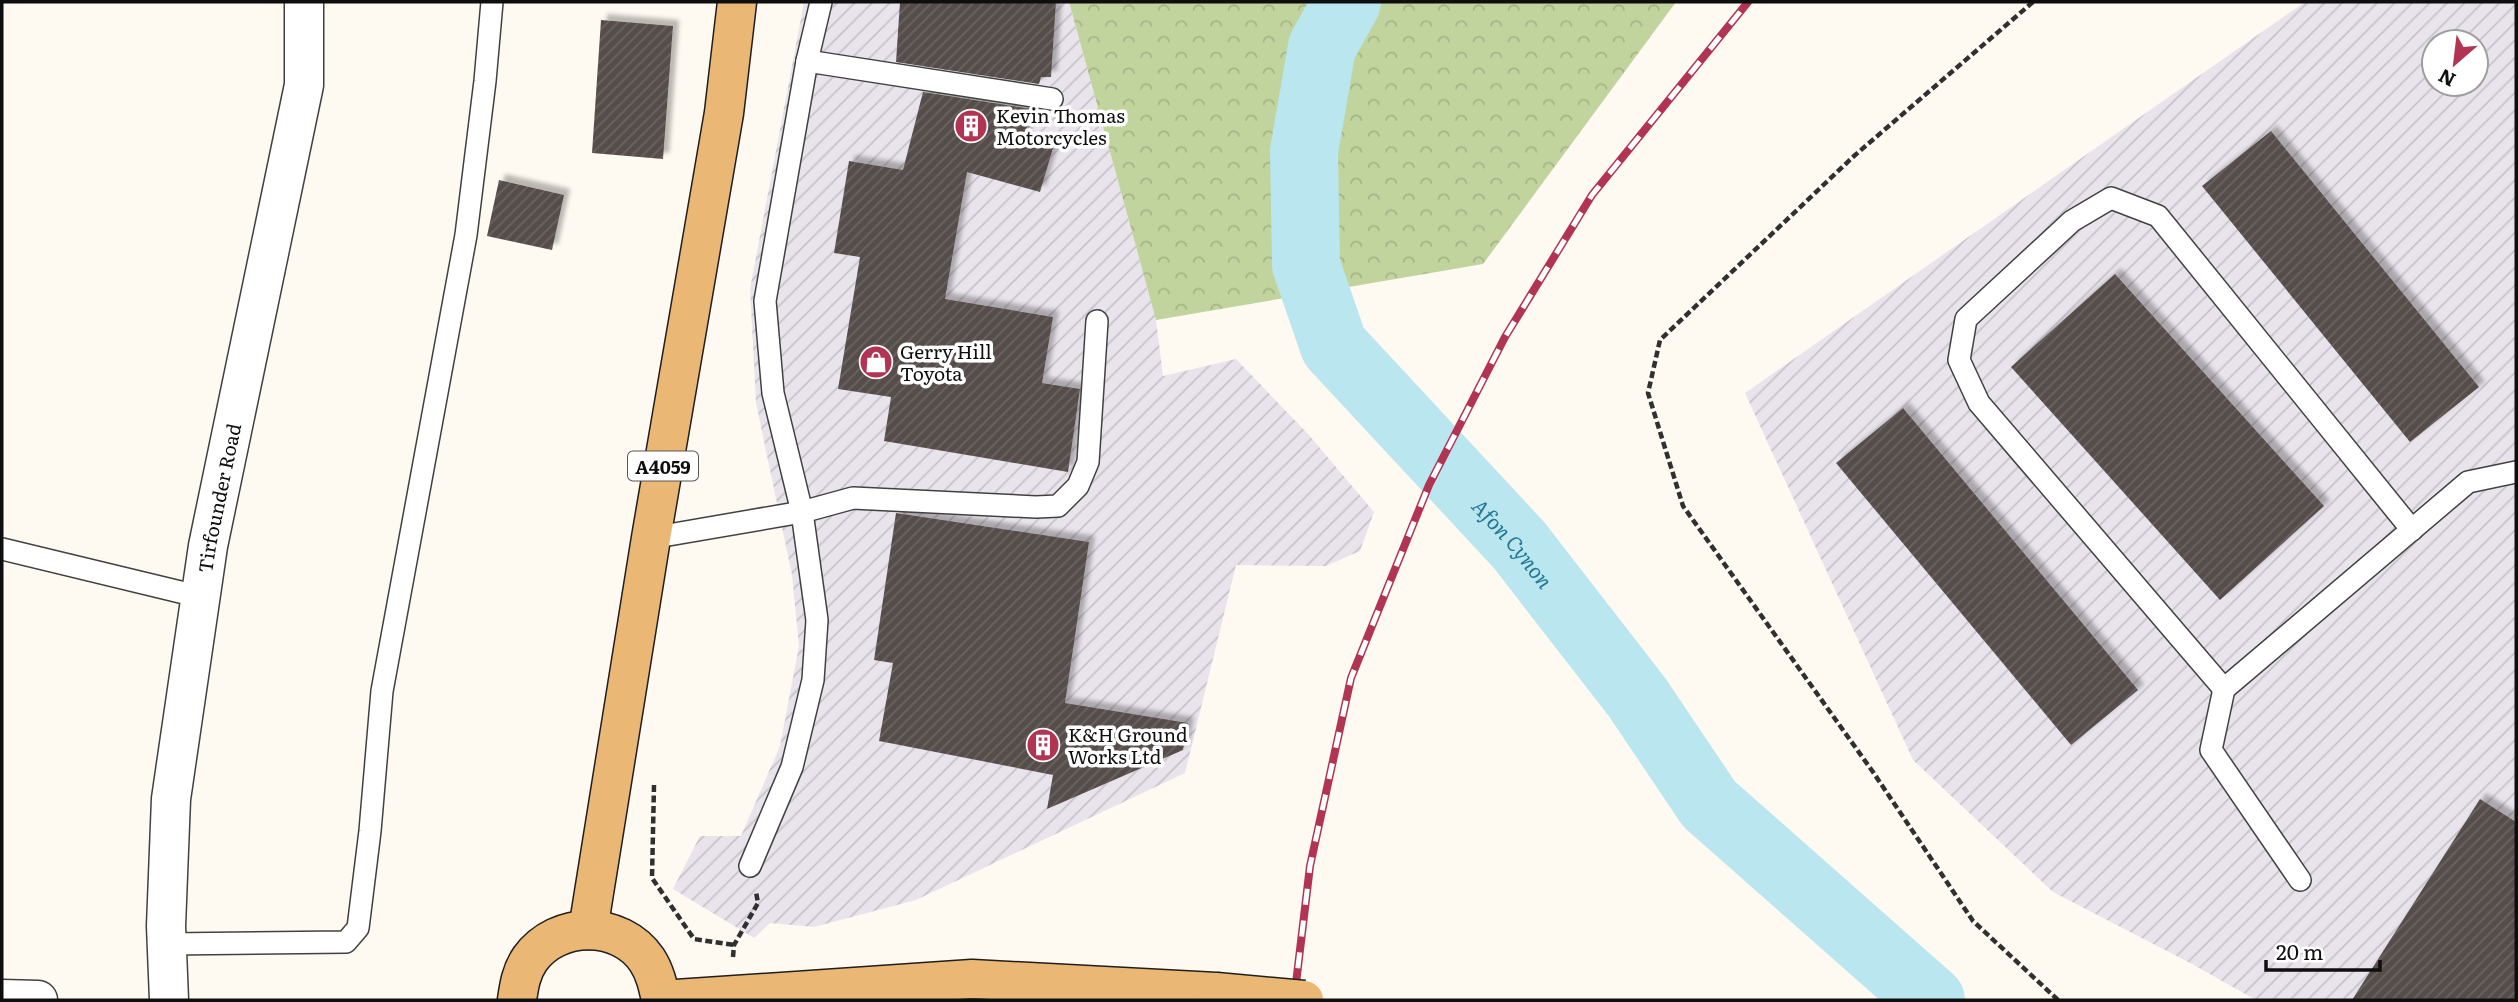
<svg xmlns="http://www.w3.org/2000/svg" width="2518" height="1002" font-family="Literata,serif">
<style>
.industrial{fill:url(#industrial-furrows);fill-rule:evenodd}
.forest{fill:url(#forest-crowns)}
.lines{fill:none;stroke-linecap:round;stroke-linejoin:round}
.river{stroke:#bae6f0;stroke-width:68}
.building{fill:url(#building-hatch);filter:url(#shadow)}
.service-casing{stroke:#414141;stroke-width:24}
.minor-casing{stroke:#414141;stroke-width:41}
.primary-casing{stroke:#1f1f1f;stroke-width:41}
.path{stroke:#303030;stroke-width:4.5;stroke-dasharray:7 3.5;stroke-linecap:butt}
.service{stroke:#fff;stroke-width:21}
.minor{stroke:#fff;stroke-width:38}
.primary{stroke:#ebb774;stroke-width:38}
.rail-casing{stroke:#b13452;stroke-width:8}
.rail{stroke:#fff;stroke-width:5;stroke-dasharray:16;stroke-linecap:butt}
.primary-bridge-casing{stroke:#1f1f1f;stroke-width:41;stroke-linecap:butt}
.primary-bridge{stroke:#ebb774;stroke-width:38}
.labels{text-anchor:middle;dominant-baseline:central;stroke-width:7;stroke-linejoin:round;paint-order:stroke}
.shield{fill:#fff;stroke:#565656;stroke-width:2}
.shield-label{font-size:18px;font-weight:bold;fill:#0e0e0e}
.poi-label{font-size:19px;fill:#0e0e0e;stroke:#fff;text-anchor:start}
.street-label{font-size:19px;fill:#0e0e0e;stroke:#fff}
.water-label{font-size:21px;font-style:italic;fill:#247894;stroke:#fff}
</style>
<defs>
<pattern id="industrial-furrows" width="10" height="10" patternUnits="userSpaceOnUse" patternTransform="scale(1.75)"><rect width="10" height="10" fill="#e9e4ec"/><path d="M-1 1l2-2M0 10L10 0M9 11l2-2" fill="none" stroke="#c7c2c9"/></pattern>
<pattern id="forest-crowns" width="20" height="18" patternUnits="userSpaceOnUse" patternTransform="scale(1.75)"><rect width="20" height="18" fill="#c1d49e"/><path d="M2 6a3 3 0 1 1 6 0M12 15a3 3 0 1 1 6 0" fill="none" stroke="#a5b587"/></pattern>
<pattern id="building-hatch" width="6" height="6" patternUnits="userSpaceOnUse" patternTransform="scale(1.75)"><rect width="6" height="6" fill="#564e4c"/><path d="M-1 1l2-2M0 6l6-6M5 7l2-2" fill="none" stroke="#696361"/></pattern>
<filter id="shadow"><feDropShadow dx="6" dy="-6" stdDeviation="2" flood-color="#0004"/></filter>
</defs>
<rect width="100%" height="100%" fill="#fef9f1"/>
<g class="industrial">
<path d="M804,2h265l87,318 7,56 73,-17 72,75 66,78 -14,39 -34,15 -90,-1 -51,208 -269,127 -102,27 -44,-4 -16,15 -81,-49 27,-53h41l39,-90 19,-100 -7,-71 -36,-172 -6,-114z"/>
<path d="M2305,2h211v998h-260l-64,-36 -139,-72 -140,-132 -168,-367zM2434,42h42v42h-42z"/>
</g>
<path class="forest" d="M1069,2h607l-193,262 -327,56z"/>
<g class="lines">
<path class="river" id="s1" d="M1347,2l-25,45 -18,104 2,114 28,81 185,199 118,152 72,107 222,196"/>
</g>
<g class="building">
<path d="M900,2h156l-5,75h-10l-2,7 -143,-22z"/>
<path d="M601,20l72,6 -10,133 -71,-6z"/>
<path d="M923,92l109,17 -8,31 29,8 -13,44 -73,-20 -22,127 108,18 -11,66 38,6 -12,83 -184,-31 7,-44 -53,-8 22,-132 -26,-4 15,-92 54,9z"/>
<path d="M2271,131l208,256 -69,55 -208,-256z"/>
<path d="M499,180l65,15 -12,55 -65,-14z"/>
<path d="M2115,274l209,232 -104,94 -209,-233z"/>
<path d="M1903,408l235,282 -67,55 -235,-282z"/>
<path d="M896,513l193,29 -24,161 123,20 -5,27 -136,59 6,-34 -174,-34 14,-78 -19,-3z"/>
<path d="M2480,799l36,23v178h-164z"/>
</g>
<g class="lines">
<defs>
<g id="service">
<path d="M807,61l245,38"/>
<path d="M651,538l151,-26 51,-14 183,9 22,-1 20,-20 10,-24 9,-141"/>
<path d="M2,549l199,48"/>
<path d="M2224,689l-245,-286 -20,-43 7,-41 106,-98 39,-23 47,18 254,314"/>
<path d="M750,866l42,-99 21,-87 4,-60 -15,-108 -29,-119 -8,-92 42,-240 14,-59"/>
<path d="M2300,880l-89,-130 13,-61 244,-207 48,-10"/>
<path d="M167,944l179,-2 12,-14 12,-97 12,-140 84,-456 19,-154 7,-79"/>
</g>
<g id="minor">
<path d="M2,999l36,1"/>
<path id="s2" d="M169,1000l-3,-74 5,-127 37,-253 96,-461v-83"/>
</g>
<g id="primary">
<path d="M588,930l63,-392 73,-425 13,-111"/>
<path d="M517,1000c2,-14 4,-28 13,-41 27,-38 90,-39 117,1 8,12 11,26 14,40"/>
<path d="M661,1000l311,-21 244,13"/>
</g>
</defs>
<use href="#service" class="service-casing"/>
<use href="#minor" class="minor-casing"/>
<use href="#primary" class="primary-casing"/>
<g class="path">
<path d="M2033,2l-179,154 -194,184 -12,53 35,113 190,266 100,149 85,79"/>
<path d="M654,785l-2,93 42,61 40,6"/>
<path d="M733,957l1,-12 24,-42 -2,-11"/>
</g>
<use href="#service" class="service"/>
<use href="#minor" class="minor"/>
<use href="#primary" class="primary"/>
<defs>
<path id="rail" d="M1294,1000l16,-134 41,-188 78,-193 76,-148 87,-142 156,-193"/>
</defs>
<use href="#rail" class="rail-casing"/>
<use href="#rail" class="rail"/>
<defs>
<path id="primary-bridge" d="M1216,992l88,8"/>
</defs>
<use href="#primary-bridge" class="primary-bridge-casing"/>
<use href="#primary-bridge" class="primary-bridge"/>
</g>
<defs>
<symbol id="building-disc" viewBox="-11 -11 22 22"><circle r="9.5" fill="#b13452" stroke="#fff"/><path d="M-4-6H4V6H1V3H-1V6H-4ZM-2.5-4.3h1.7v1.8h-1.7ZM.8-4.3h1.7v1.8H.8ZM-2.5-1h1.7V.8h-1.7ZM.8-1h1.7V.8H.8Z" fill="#fff"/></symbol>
<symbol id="shop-disc" viewBox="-11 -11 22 22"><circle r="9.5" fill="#b13452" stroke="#fff"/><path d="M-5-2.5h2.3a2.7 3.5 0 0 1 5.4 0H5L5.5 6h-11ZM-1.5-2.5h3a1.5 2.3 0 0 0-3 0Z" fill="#fff"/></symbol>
</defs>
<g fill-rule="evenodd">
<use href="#building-disc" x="952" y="107" width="38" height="38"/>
<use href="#shop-disc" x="857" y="343" width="38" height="38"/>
<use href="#building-disc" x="1024" y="726" width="38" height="38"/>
</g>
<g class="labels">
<rect class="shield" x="628" y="451.5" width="70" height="29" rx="5"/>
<g class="shield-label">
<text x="663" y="466">A4059</text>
</g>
<g class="poi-label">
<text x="996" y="115">Kevin Thomas<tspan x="996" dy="22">Motorcycles</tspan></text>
<text x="900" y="351">Gerry Hill<tspan x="900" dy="22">Toyota</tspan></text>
<text x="1068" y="734">K&amp;H Ground<tspan x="1068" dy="22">Works Ltd</tspan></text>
</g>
<g class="street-label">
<text stroke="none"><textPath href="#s2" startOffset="506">Tirfounder Road</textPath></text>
</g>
<g class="water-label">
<text stroke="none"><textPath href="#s1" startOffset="623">Afon Cynon</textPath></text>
</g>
</g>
<rect width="2518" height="1002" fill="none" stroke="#0e0e0e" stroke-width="7"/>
<g transform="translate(2455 63) rotate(208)"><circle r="33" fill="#ffffff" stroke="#9f9f9f" stroke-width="2"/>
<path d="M0-5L12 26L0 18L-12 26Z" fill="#b13452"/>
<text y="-10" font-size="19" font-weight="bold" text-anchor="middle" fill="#0e0e0e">N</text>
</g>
<path d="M2266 960v10h114v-10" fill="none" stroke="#0e0e0e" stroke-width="3.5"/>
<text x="2276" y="960" font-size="21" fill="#0e0e0e" stroke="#ffffff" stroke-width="5" paint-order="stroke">20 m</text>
</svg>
